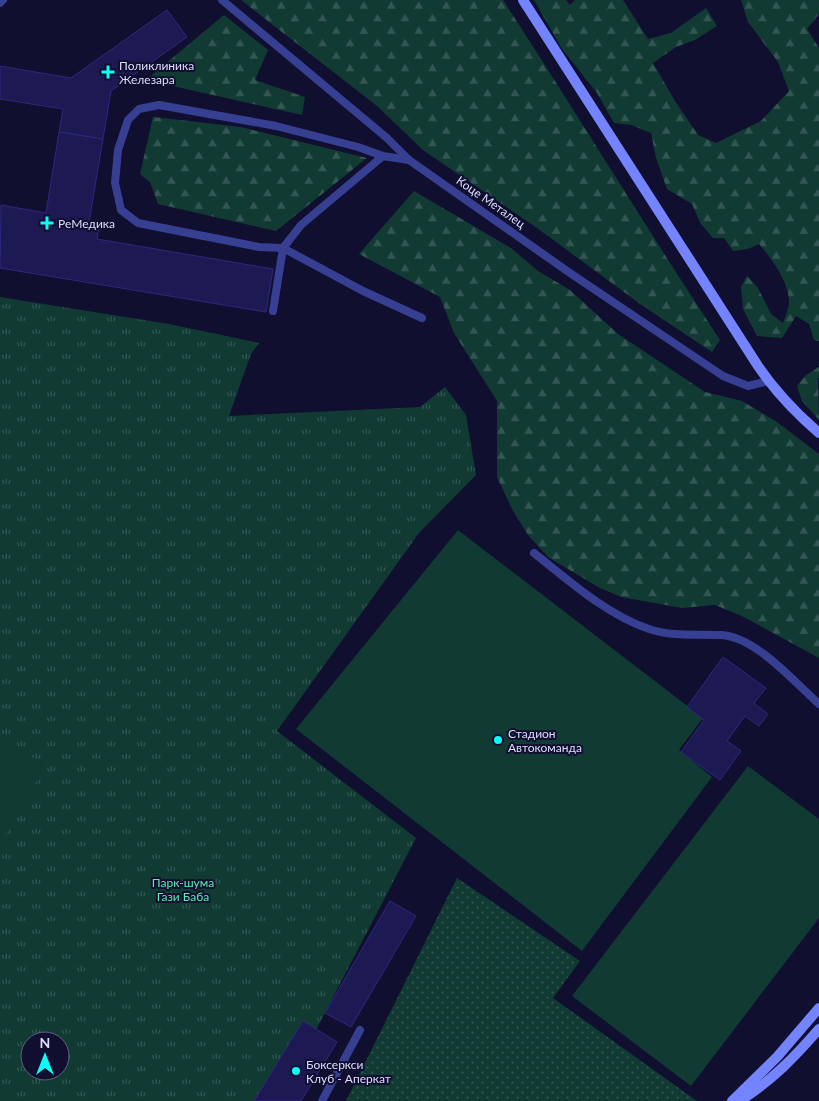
<svg xmlns="http://www.w3.org/2000/svg" width="819" height="1101" font-family="Lato,sans-serif">
<style>
.grass{fill:url(#grass-dots)}
.forest{fill:url(#forest-firs)}
.park{fill:url(#park-tufts);fill-rule:evenodd}
.pitch{fill:#113a33}
.building{fill:#1d1952;stroke:#2e2980}
.lines{fill:none;stroke-linecap:round;stroke-linejoin:round}
.lane{stroke:#363f92;stroke-width:8}
.secondary{stroke:#7484ff;stroke-width:10}
.poi-dot{fill:#09fff5;stroke:#100f2f;stroke-width:2}
.labels{text-anchor:middle;dominant-baseline:central;stroke-width:4;stroke-linejoin:round;paint-order:stroke}
.poi-label{font-size:12px;fill:#dddeff;stroke:#100f2f;text-anchor:start}
.street-label{font-size:12px;fill:#dddeff;stroke:#100f2f}
.park-label{font-size:12px;fill:#5cecb4;stroke:#100f2f}
</style>
<defs>
<pattern id="grass-dots" width="8" height="8" patternUnits="userSpaceOnUse" patternTransform="scale(1.25)"><rect width="8" height="8" fill="#113a33"/><path d="M2 2h.1M6 6h.1" fill="none" stroke="#335652" stroke-width="1.8" stroke-linecap="round"/></pattern>
<pattern id="forest-firs" width="22" height="20" patternUnits="userSpaceOnUse" patternTransform="scale(1.25)"><rect width="22" height="20" fill="#113a33"/><path d="M5 1l3.5 6h-7zM16 11l3.5 6h-7z" fill="#335652"/></pattern>
<pattern id="park-tufts" width="24" height="20" patternUnits="userSpaceOnUse" patternTransform="scale(1.25)"><rect width="24" height="20" fill="#113a33"/><path d="M3 7l-1-3M5 7V3M7 7l1-3M15 17l-1-3M17 17v-4M19 17l1-3" fill="none" stroke="#335652"/></pattern>
</defs>
<rect width="100%" height="100%" fill="#100f2f"/>
<path class="grass" d="M457,878l123,83 -27,37 144,103h-351z"/>
<g class="forest">
<path d="M241,0h262c74,113 143,228 217,340l-8,12 -69,-46 -106,-78 -114,-78 -46,-44z"/>
<path d="M534,0h32l4,5 5,-5h48l25,39 23,-6 35,-25 11,18 -22,14 -19,7 -23,16 22,38 23,34 18,8 45,-22 28,-30 -11,-29 -30,-40 -7,-22h78v14l-12,15 12,19v293l-5,-1 -5,-16 -13,-8 -14,22 -25,-2 -14,-27 -2,-22 6,-11 11,12 13,26 12,9c2,-5 5,-13 6,-19 1,-21 -17,-45 -30,-60l-11,5 -15,2 -9,-13h-11l-12,-14 -9,-20 -25,-15 -11,-31 -5,-25 -20,-8 -17,-2 -17,-30 -35,-44z"/>
<path d="M224,15l44,35 -13,30 50,17 -3,18 -156,-35z"/>
<path d="M153,117l88,10 126,31 -91,73 -118,-27 -8,-22 -10,-8z"/>
<path d="M414,191l97,57 27,23 32,19 48,44 87,58 37,9 35,21 42,32v204l-77,-42 -27,-11 -33,3 -61,-11 -23,-10 -50,-30 -20,-22 -16,-26 -15,-32v-76l-43,-68 -14,-36 -81,-43z"/>
<path d="M819,367v11h-1l1,42 -17,-19 -5,-15 9,-11z"/>
</g>
<path class="park" d="M0,297l169,27 90,19 -8,11 -22,62 191,-9 25,-20 21,28 10,60 -57,58 -142,198 139,107 -137,263h-279zM30,1041h30v30h-30z"/>
<g class="pitch">
<path d="M458,530l245,188 -24,32 33,27 -130,174 -286,-222z"/>
<path d="M0,739l46,26 -46,79z"/>
<path d="M748,766l71,53v99l-128,168 -119,-90z"/>
</g>
<g class="building">
<path d="M167,10l20,27 -76,54 -8,48 -44,-7 4,-23 -63,-10v-33l71,12z"/>
<path d="M59,132l44,7 -14,83 10,2 -2,15 176,30 -7,43 -266,-44 1,-63 45,8z"/>
<path d="M723,657l43,31 -12,15 14,11 -9,12 -14,-10 -18,25 14,10 -21,29 -39,-28 23,-32 -17,-13z"/>
<path d="M390,901l26,15 -65,111 -26,-14z"/>
<path d="M303,1021l34,21 -36,59h-47z"/>
</g>
<g class="lines">
<g class="lane">
<path d="M222,0l165,138 22,22 161,113 153,103 25,10 21,-5"/>
<path d="M0,3l3,-3"/>
<path d="M383,156l-82,69 -18,23 -24,-1 -121,-24 -17,-13 -6,-27 3,-33 10,-30 11,-11 20,-4 117,21 82,21 25,9 26,4"/>
<path d="M273,311l10,-63 80,43 59,27"/>
<path d="M534,553c34,27 73,62 115,76 23,8 47,5 72,6 35,2 72,46 98,69"/>
<path d="M322,1101l38,-71"/>
</g>
<g class="secondary">
<path d="M523,0l235,366c17,25 38,47 61,67"/>
<path d="M732,1101l45,-44 42,-49"/>
<path d="M740,1101c33,-22 53,-42 79,-72"/>
</g>
</g>
<g class="poi-dot">
<path d="M105.5 64.5h5v5h5v5h-5v5h-5v-5h-5v-5h5z"/>
<path d="M44.5 215.5h5v5h5v5h-5v5h-5v-5h-5v-5h5z"/>
<circle cx="498" cy="740" r="5"/>
<circle cx="296" cy="1071" r="5"/>
</g>
<g class="labels">
<g class="poi-label">
<text x="119" y="65">Поликлиника<tspan x="119" dy="14">Железара</tspan></text>
<text x="58" y="223">РеМедика</text>
<text x="508" y="733">Стадион<tspan x="508" dy="14">Автокоманда</tspan></text>
<text x="306" y="1064">Боксеркси<tspan x="306" dy="14">Клуб - Аперкат</tspan></text>
</g>
<g class="street-label">
<text transform="translate(491 202) rotate(35)">Коце Металец</text>
</g>
<g class="park-label">
<text x="183" y="882">Парк-шума<tspan x="183" dy="14">Гази Баба</tspan></text>
</g>
</g>
<g transform="translate(45 1056)"><circle r="24" fill="#100f2f" stroke="#626282"/>
<path d="M0-4L9 19L0 12L-9 19Z" fill="#09fff5"/>
<text y="-8" font-size="14" font-weight="bold" text-anchor="middle" fill="#dddeff">N</text>
</g>
</svg>
